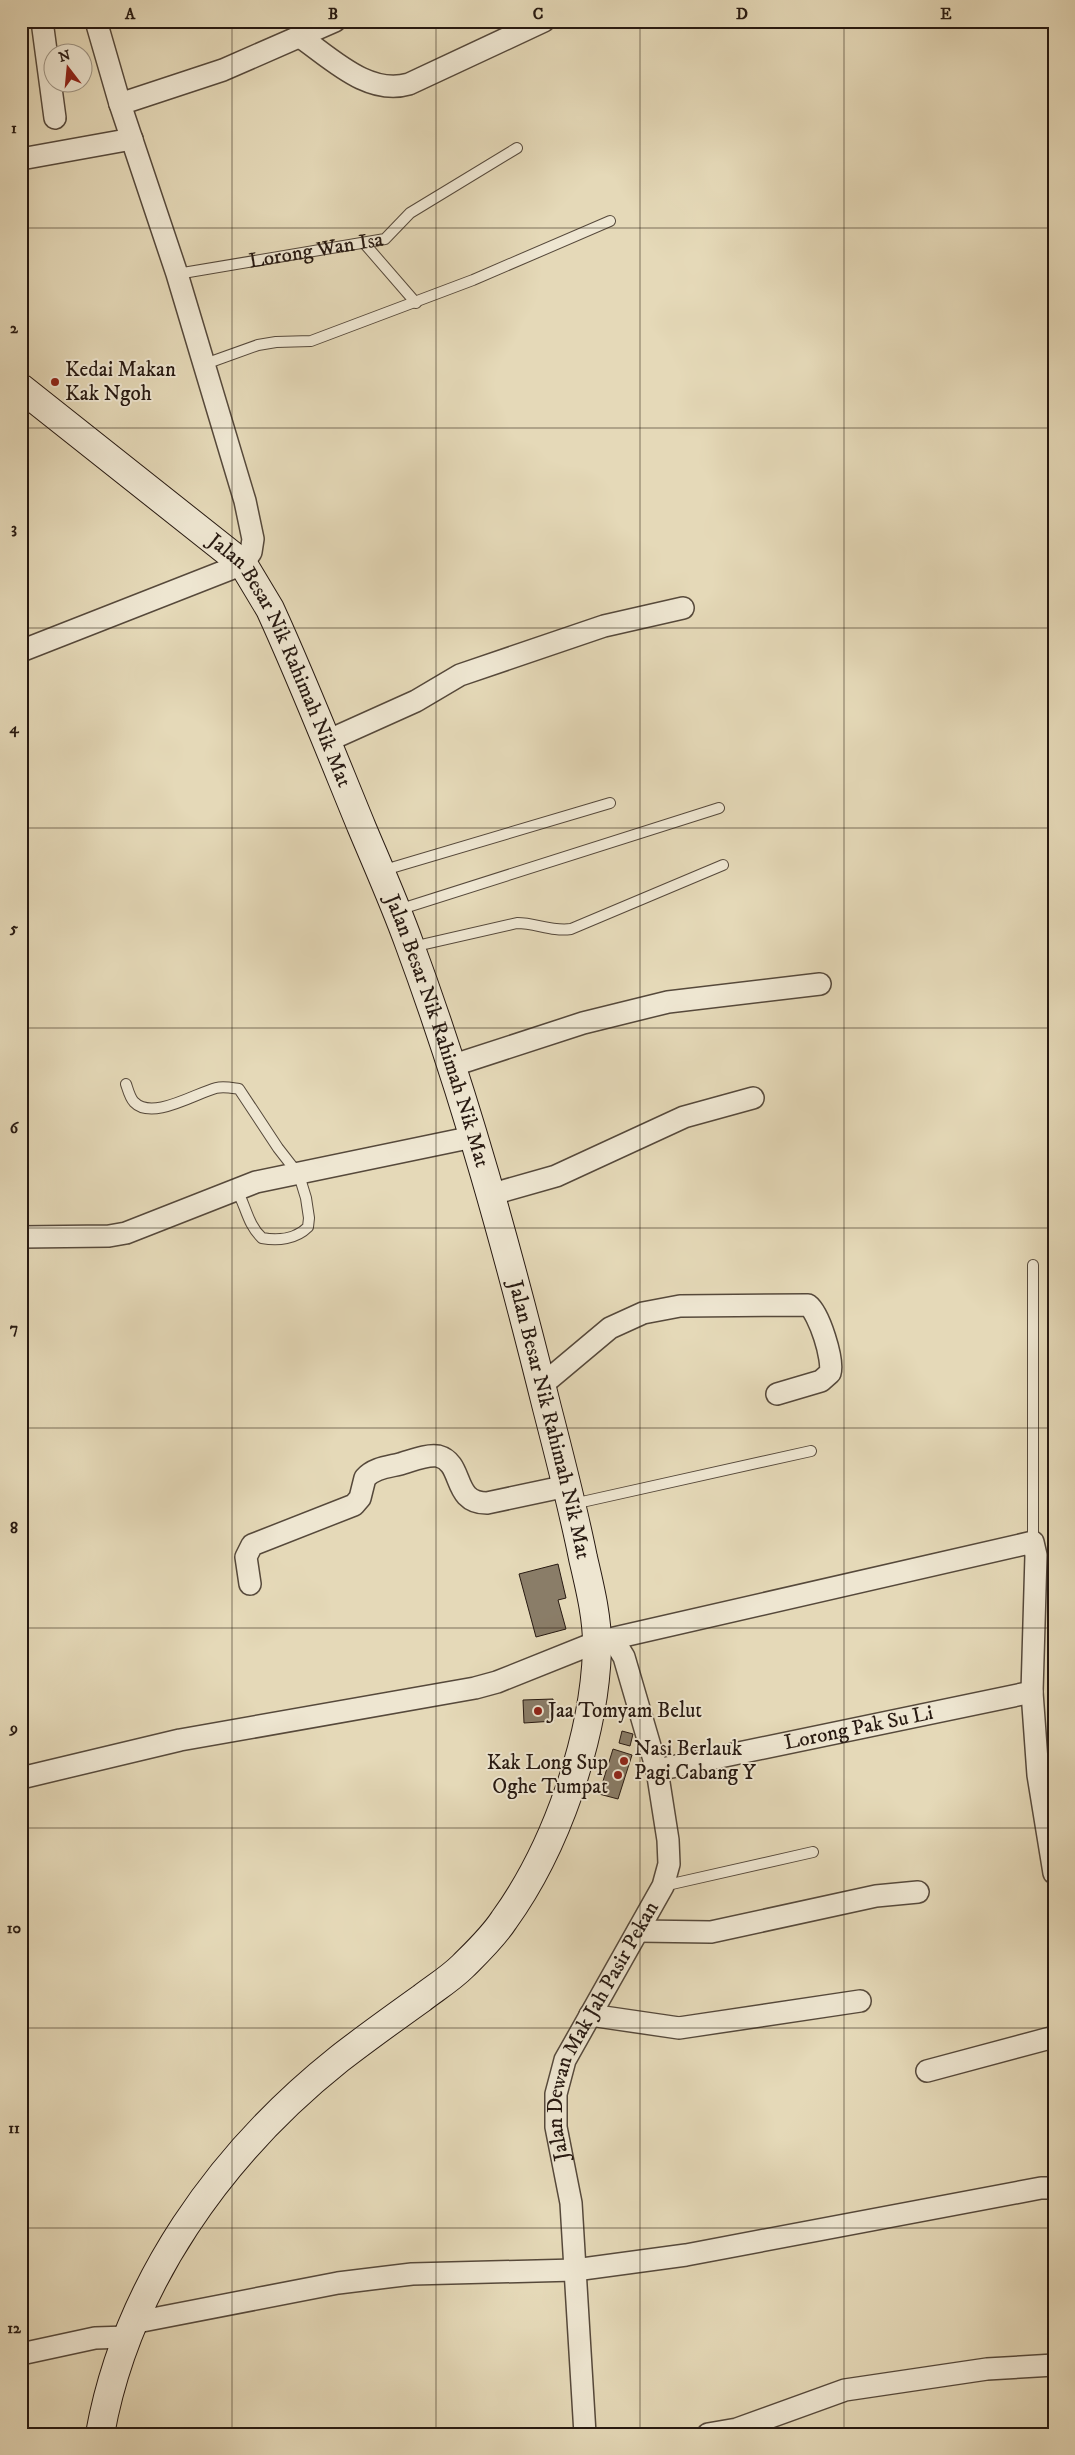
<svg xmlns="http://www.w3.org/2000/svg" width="1075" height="2455" font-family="'IM FELL DW Pica',serif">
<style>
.building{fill:#8a7d68;stroke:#271911}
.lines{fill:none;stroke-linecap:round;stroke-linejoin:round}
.lane-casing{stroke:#56493b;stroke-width:12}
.street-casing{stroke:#56493b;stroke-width:24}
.secondary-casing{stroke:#271911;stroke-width:30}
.lane{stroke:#eee6d1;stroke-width:10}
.street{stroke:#eee6d1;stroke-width:21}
.secondary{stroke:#eee6d1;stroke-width:28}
.grid{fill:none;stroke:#271911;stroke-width:1;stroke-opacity:0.55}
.poi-dot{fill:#8f2418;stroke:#eee6d1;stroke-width:2}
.labels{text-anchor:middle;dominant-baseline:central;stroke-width:4;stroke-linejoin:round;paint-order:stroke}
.street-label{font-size:21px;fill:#271911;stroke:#eee6d1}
.poi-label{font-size:21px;fill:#271911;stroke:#eee6d1;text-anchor:start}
.neatline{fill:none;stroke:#271911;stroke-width:2}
.grid-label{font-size:16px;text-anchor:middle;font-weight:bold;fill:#271911}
</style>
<rect width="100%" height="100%" fill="#e5d9b8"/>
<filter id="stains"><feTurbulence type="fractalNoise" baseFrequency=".004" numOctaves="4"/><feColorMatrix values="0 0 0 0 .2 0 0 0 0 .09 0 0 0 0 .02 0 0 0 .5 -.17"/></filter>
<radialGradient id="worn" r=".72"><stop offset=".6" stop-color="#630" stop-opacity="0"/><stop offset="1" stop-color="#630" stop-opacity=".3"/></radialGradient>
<g class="building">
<path d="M558,1564l8,34 -8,2 8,29 -30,8 -17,-63z"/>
<path d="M553,1699l1,22 -30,2 -1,-23z"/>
<path d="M622,1731l11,3 -3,12 -11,-3z"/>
<path d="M613,1749l19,6 -14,44 -19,-5z"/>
</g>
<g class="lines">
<defs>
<g id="lane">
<path d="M364,243l52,60"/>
<path id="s1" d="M177,274l208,-35 25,-26 107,-65"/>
<path d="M205,364l53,-19 18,-3 35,-1 162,-61 137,-59"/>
<path d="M381,871l229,-68"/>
<path d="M398,910l321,-102"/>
<path d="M412,947l105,-24c19,0 35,9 54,6l152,-64"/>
<path d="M126,1084c2,6 4,14 8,18 18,19 62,-9 82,-14 8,-2 16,0 23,1l39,59 21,27 7,23 3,20 -1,9c-12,12 -30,14 -46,11 -15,-14 -16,-33 -26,-49"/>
<path d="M573,1504l238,-53"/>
<path d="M1033,1542v-277"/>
<path d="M663,1886l150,-34"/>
</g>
<g id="street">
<path d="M42,21l13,97"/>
<path d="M299,36c32,22 69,60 110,48l135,-63"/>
<path d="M120,104l103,-34 112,-49"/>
<path d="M21,159l111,-20"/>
<path d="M21,651l222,-87 8,-12 2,-13 -8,-38 -68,-227 -57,-170 -24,-83"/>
<path d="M327,741l89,-40 44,-26 144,-49 79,-18"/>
<path d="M451,1066l132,-43 85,-21 152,-18"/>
<path d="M489,1195l67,-19 128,-59 69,-19"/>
<path d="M21,1237l88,-1 17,-3 130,-51 217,-45"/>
<path d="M542,1385l68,-57 33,-15 37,-7 128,-1c11,8 26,55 22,68l-9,8 -44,13"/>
<path d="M250,1584l-4,-27 6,-12 102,-40 6,-7 5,-20c9,-10 23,-11 35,-14 11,-3 27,-10 38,-8 27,7 13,47 49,47l80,-17"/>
<path id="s2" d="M657,1770l375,-78"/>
<path d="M21,1778l159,-38 295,-52 22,-6 100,-40 436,-100 3,13 -4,137 6,83 16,98"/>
<path d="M638,1931l73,1 165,-36 42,-4"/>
<path d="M590,2015l89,13 181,-27"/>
<path d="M927,2071l127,-34"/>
<path d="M132,2323l206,-40 74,-9 163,-4 111,-15 355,-67h13"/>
<path d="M21,2354l74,-16 33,-1"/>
<path id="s3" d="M585,2434l-14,-231 -15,-76v-33l9,-34 98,-174 6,-22 -1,-24 -11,-70 -33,-113 -11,-18"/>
<path d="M708,2434l29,-5 108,-39 142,-21 67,-4"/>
</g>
<g id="secondary">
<path id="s4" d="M21,388l222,176 27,45c33,72 62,146 92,219 16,38 33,76 47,115 56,151 99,308 138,465 13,50 26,100 36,150 7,30 15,62 14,92 -3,89 -41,198 -93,270 -11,17 -27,32 -41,46 -12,12 -28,22 -41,32 -28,20 -56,40 -83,61 -118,94 -212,225 -239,375"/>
</g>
</defs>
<use href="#lane" class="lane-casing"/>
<use href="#street" class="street-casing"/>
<use href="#secondary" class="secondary-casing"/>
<use href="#lane" class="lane"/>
<use href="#street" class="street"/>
<use href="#secondary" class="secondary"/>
</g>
<path class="grid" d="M232,21v2413M436,21v2413M640,21v2413M844,21v2413M21,228h1033M21,428h1033M21,628h1033M21,828h1033M21,1028h1033M21,1228h1033M21,1428h1033M21,1628h1033M21,1828h1033M21,2028h1033M21,2228h1033"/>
<g class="poi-dot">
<circle cx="55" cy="382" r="5"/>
<circle cx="538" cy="1711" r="5"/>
<circle cx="624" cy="1761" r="5"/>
<circle cx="618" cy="1775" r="5"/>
</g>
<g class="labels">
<g class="street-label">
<text stroke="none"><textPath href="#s1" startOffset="141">Lorong Wan Isa</textPath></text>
<text stroke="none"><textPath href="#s4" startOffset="385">Jalan Besar Nik Rahimah Nik Mat</textPath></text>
<text stroke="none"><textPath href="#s4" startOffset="790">Jalan Besar Nik Rahimah Nik Mat</textPath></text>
<text stroke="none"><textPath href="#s4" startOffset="1195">Jalan Besar Nik Rahimah Nik Mat</textPath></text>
<text stroke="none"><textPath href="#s2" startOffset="206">Lorong Pak Su Li</textPath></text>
<text stroke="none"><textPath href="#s3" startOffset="416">Jalan Dewan Mak Jah Pasir Pekan</textPath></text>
</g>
<g class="poi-label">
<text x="65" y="370">Kedai Makan<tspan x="65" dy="24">Kak Ngoh</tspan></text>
<text x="548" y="1711">Jaa Tomyam Belut</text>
<text x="634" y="1749">Nasi Berlauk<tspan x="634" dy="24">Pagi Cabang Y</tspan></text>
<text x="608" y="1763" text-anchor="end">Kak Long Sup<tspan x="608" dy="24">Oghe Tumpat</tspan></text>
</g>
</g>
<rect width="1075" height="2455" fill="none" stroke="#e5d9b8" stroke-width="55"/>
<g transform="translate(68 68) rotate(344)"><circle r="24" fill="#eee6d1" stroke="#9e9484"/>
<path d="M0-4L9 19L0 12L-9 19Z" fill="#8f2418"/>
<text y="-8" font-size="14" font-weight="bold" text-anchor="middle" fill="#271911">N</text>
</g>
<rect x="28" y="28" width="1020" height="2400" class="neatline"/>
<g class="grid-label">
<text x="130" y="19">A</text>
<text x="333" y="19">B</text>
<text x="538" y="19">C</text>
<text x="742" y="19">D</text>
<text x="946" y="19">E</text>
<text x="14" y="133">1</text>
<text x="14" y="333">2</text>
<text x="14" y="533">3</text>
<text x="14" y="733">4</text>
<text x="14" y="933">5</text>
<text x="14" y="1133">6</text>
<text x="14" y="1333">7</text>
<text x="14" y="1533">8</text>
<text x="14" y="1733">9</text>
<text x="14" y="1933">10</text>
<text x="14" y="2133">11</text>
<text x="14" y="2333">12</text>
</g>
<rect width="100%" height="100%" filter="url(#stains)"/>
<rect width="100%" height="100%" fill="url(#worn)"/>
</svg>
